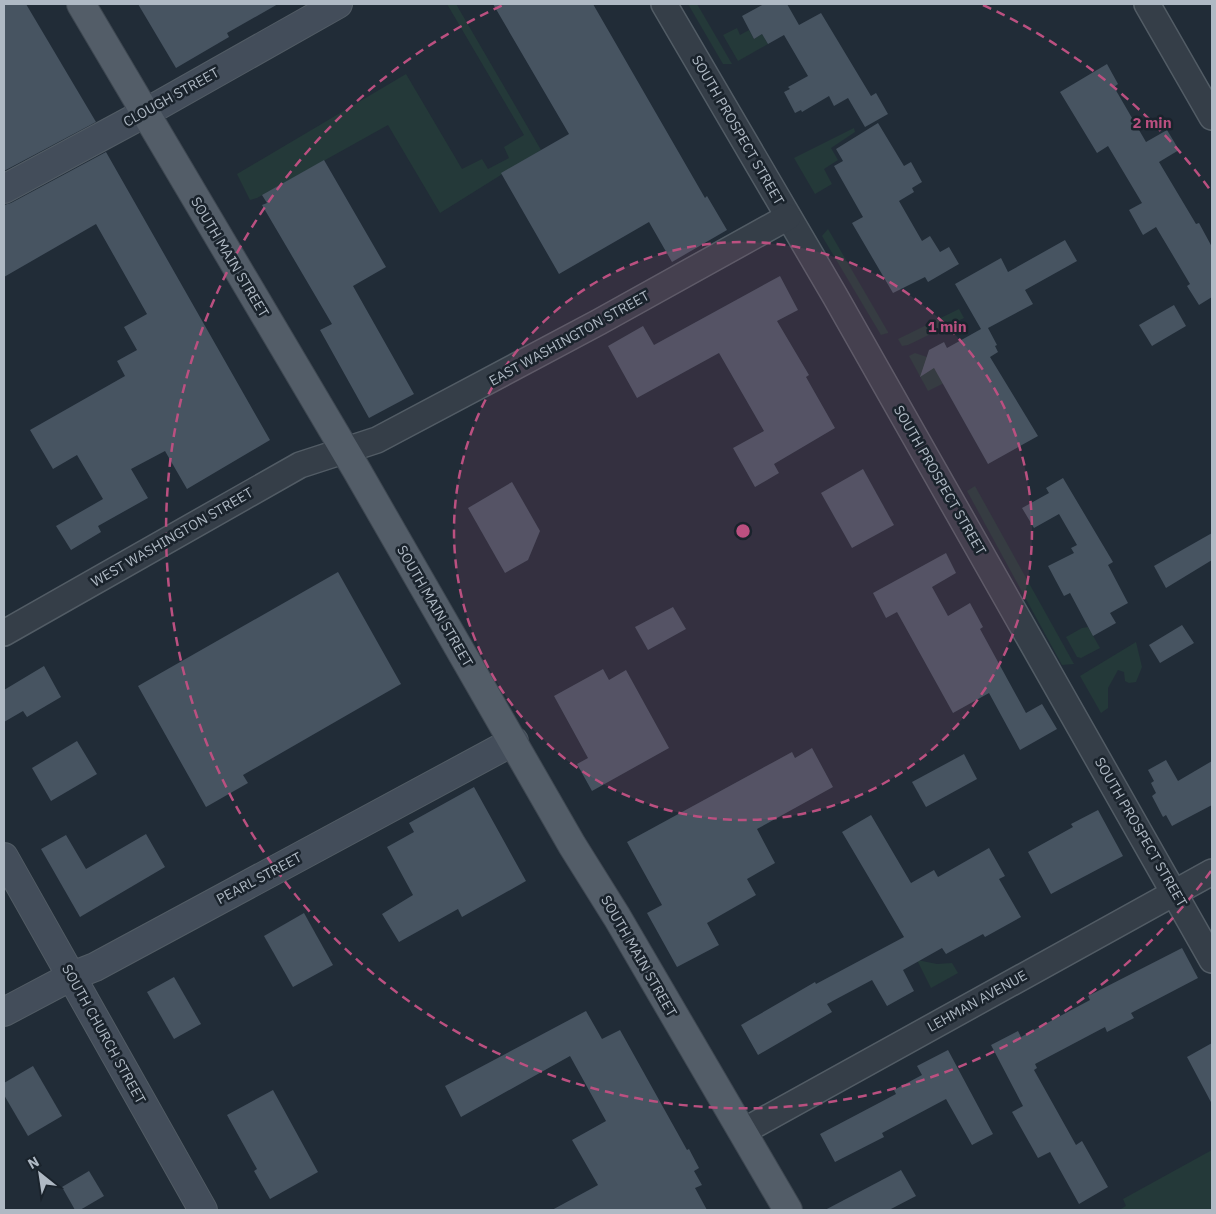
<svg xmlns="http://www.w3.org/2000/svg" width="1216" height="1214" font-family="'IBM Plex Sans',sans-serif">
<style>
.green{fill:#243939}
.building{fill:#475461}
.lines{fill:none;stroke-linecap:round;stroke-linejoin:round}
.street-casing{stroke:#525c65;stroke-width:28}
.secondary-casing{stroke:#525c65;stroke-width:30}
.primary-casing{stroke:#3e4751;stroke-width:30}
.street{stroke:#353e48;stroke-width:25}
.secondary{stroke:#434d5a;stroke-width:28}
.primary{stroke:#535d68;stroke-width:28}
.ring{fill:none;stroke:#bb5080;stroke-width:2.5;stroke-dasharray:9 6}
.labels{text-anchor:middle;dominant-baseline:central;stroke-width:5;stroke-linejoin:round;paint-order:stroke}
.street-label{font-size:14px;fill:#afb9c4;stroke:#1a232c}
.centre{fill:#bb5080;stroke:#1a232c;stroke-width:2.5}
.ring-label{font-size:15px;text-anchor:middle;font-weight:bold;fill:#bb5080;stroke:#1a232c;stroke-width:5;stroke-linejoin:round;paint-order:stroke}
</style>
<rect width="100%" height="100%" fill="#212c37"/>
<g class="green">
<path d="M447,4h9l85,146 -101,63 -52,-88 -131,73 -7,2 -13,-26 169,-100 56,95 20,-10 6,10 21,-11 -5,-11 20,-12z"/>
<path d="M688,4h9l35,60h-9z"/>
<path d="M737,28l3,7 9,-5 5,9 8,-5 6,10 -30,17 -15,-26z"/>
<path d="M854,128l1,4 -24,16 7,12 -14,9 8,15 -17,10 -21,-36z"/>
<path d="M828,229l60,103v1l-7,2 -59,-99z"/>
<path d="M959,309l5,9 -56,27 -6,1 -4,-7z"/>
<path d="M915,353l12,4 17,26 -16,8 -19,-35z"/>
<path d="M975,486l99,178 -12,1 -95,-174z"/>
<path d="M1088,627l12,21 -19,10 -4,-1 -11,-20 16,-9z"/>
<path d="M1136,642l6,25 -6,15 -7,1 -4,-2 -1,-9 -6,-2 -10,18v20l-7,5 -21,-37z"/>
<path d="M917,960l20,4 15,-1 6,10 -27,15z"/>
<path d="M1212,1150v60h-93l7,-4 -3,-7z"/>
</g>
<g class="building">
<path d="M4,4h22l70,118 -92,49z"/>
<path d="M138,4h140l-51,29 2,4 -53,31z"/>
<path d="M493,4h100l112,194 2,-2 20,34 -55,32 -23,-40 -90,52 -58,-101 68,-39z"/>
<path d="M764,4h23l12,21 22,-12 50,83 5,-3 12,21 -23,13 -17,-29 -14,8 -5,-10 -27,16 -1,-2 -6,3 -11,-21 6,-3 -2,-2 20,-11 -24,-41 -16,9 -6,-10 -8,5 -12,-23z"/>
<path d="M1107,64l11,20 -4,3 32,55 21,-12 12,20 -20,12 37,62 3,-1 13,24v50l-13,8 -12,-19 3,-2 -34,-57 -13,8 -14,-25 13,-7 -34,-57 -11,7 -37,-61z"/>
<path d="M878,123l26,43 7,-4 11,20 -10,6 2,4 -15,9 23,40 8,-5 10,16 9,-5 10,17 -31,18 -3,-5 -32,16 -41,-70 11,-6 -29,-51 9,-5 -7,-12z"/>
<path d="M106,152l164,288 -83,49 -22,-38 -34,18 17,29 -50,28 3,6 -30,18 -15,-24 47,-27 -26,-44 -24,14 -23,-39 95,-54 -8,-15 20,-11 -13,-23 23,-13 -51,-90 -92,53v-72l7,-2z"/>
<path d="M324,160l62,107 -33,19 61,108 -45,24 -49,-88 12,-6 -70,-119 5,-2 -5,-8z"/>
<path d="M1065,240l12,21 -52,29 8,14 -45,24 9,17 -2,1 3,6 -8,5 48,79 -50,28 -54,-96 -14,9 9,-27 15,-8 3,6 34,-19 -26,-45 46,-26 7,14z"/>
<path d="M780,276l18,34 -21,11 32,54 -3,2 29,51 -61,36 5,9 -24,14 -22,-39 31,-17 -45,-78 -82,45 -29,-52 35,-20 11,19z"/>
<path d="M1174,305l12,21 -34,20 -13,-21z"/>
<path d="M863,469l31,56 -42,23 -31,-55z"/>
<path d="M1063,478l50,84 -5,3 20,38 -18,10 6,10 -23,13 -23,-43 -6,3 -16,-30 26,-13 -3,-5 6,-3 -18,-31 -25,14 -12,-20 27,-15 -3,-5z"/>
<path d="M512,482l28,49 -12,29 -23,13 -37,-65z"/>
<path d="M1212,533v27l-46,28 -12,-22z"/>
<path d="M946,553l10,20 -24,14 16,29 22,-13 13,24 -3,2 46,84 16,-9 15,25 -37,21 -31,-57 -36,20 -56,-101 -11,6 -13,-25z"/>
<path d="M338,572l63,112 -158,91 5,8 -42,24 -68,-121z"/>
<path d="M673,607l13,22 -38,21 -13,-23z"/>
<path d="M1182,625l12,18 -34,20 -11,-18z"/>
<path d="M44,666l17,31 -34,20 -4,-6 -19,11v-32z"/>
<path d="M603,669l6,11 17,-10 43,78 -77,43 -15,-27 11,-6 -34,-62z"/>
<path d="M77,741l20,33 -46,27 -19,-33z"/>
<path d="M812,748l21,39 -76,42 18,34 -28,16 9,16 -49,28 12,22 -42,22 -30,-54 15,-8 -35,-63 165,-90 3,6z"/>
<path d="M964,754l13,25 -51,28 -14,-25z"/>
<path d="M1166,760l12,21 34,-20v44l-40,21 -6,-11 -3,2 -11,-21 4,-3 -5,-10 3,-2 -6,-11z"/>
<path d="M474,787l52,94 -64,36 -4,-8 -59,33 -17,-28 31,-19 -26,-48 27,-15 -5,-9z"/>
<path d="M1098,810l25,46 -72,38 -23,-42 45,-25 -2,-3z"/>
<path d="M871,815l40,68 23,-13 4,7 51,-29 16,28 -6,3 22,38 -36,20 -2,-3 -37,20 -4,-6 -39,22 11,21 -27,15 -15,-26 -45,24 5,8 -74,43 -17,-30 74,-43 1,2 88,-47 -62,-105z"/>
<path d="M146,834l19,33 -85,50 -39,-68 25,-14 20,34z"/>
<path d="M304,913l29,52 -40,22 -29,-51z"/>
<path d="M1182,948l16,30 -67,35 3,5 -27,14 -2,-5 -70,37 2,4 -3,2 42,75 6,-4 26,46 -29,17 -29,-52 -12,6 -26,-46 11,-6 -32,-61 27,-14 3,6 69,-37 -2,-4z"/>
<path d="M174,977l27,47 -27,15 -27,-47z"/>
<path d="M586,1011l16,28 18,-9 67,120 2,-1 10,19 -5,3 8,14 -7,3 12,22h-155l46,-25 -26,-45 34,-19 -36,-65 -109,61 -16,-31z"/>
<path d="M1212,1043v61l-25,-47z"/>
<path d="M948,1050l45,84 -21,11 -26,-46 -64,34 2,4 -49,25 -15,-28 76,-40 -2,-4 28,-15 -5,-9z"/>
<path d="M33,1066l29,50 -34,20 -24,-41v-12z"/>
<path d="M273,1090l45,82 -48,27 -16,-28 3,-2 -30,-54z"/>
<path d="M901,1170l15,26 -27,14h-64z"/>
<path d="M89,1171l15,25 -24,14h-5l-13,-23z"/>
</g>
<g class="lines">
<defs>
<g id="street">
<path d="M664,4l171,292 377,664"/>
<path d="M1147,4l65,113"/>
<path d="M4,633l296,-168 77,-25 222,-118 189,-105"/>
<path d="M742,1132l470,-260"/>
</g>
<g id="secondary">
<path d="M4,189l141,-76 193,-109"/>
<path d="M4,857l199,353"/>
<path d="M4,1012l68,-36 23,-9 419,-226"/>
</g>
<path id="primary" d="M81,4l275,465 216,376 45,72 171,293"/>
</defs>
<use href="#street" class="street-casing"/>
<use href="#secondary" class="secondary-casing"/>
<use href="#primary" class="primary-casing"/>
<use href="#street" class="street"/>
<use href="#secondary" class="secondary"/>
<use href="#primary" class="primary"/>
</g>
<circle cx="743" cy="531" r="289" fill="#bb5080" fill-opacity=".12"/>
<g class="ring">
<circle cx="743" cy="531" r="289"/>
<path d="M1211 871A578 578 0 1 1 503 5M983 5A578 578 0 0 1 1211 191"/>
</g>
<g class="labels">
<g class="street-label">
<text transform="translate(171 97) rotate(-29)">CLOUGH STREET</text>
<text transform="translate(738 130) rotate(60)">SOUTH PROSPECT STREET</text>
<text transform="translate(230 257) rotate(59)">SOUTH MAIN STREET</text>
<text transform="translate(569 338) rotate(-29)">EAST WASHINGTON STREET</text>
<text transform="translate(940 480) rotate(60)">SOUTH PROSPECT STREET</text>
<text transform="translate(172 537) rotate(-30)">WEST WASHINGTON STREET</text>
<text transform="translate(435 606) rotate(60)">SOUTH MAIN STREET</text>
<text transform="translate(1141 832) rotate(60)">SOUTH PROSPECT STREET</text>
<text transform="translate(259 878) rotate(-28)">PEARL STREET</text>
<text transform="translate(639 956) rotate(60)">SOUTH MAIN STREET</text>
<text transform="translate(977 1001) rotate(-29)">LEHMAN AVENUE</text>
<text transform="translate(104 1034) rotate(61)">SOUTH CHURCH STREET</text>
</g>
</g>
<circle cx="743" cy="531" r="8" class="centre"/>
<g class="ring-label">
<text x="1152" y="128">2 min</text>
<text x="947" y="332">1 min</text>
</g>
<rect width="1216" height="1214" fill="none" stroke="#afb9c4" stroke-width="10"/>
<g transform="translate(40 1174) rotate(330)" stroke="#1a232c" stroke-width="4" paint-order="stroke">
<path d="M0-4L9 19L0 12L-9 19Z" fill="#afb9c4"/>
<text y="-8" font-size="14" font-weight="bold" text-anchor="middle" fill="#afb9c4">N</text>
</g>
</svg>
